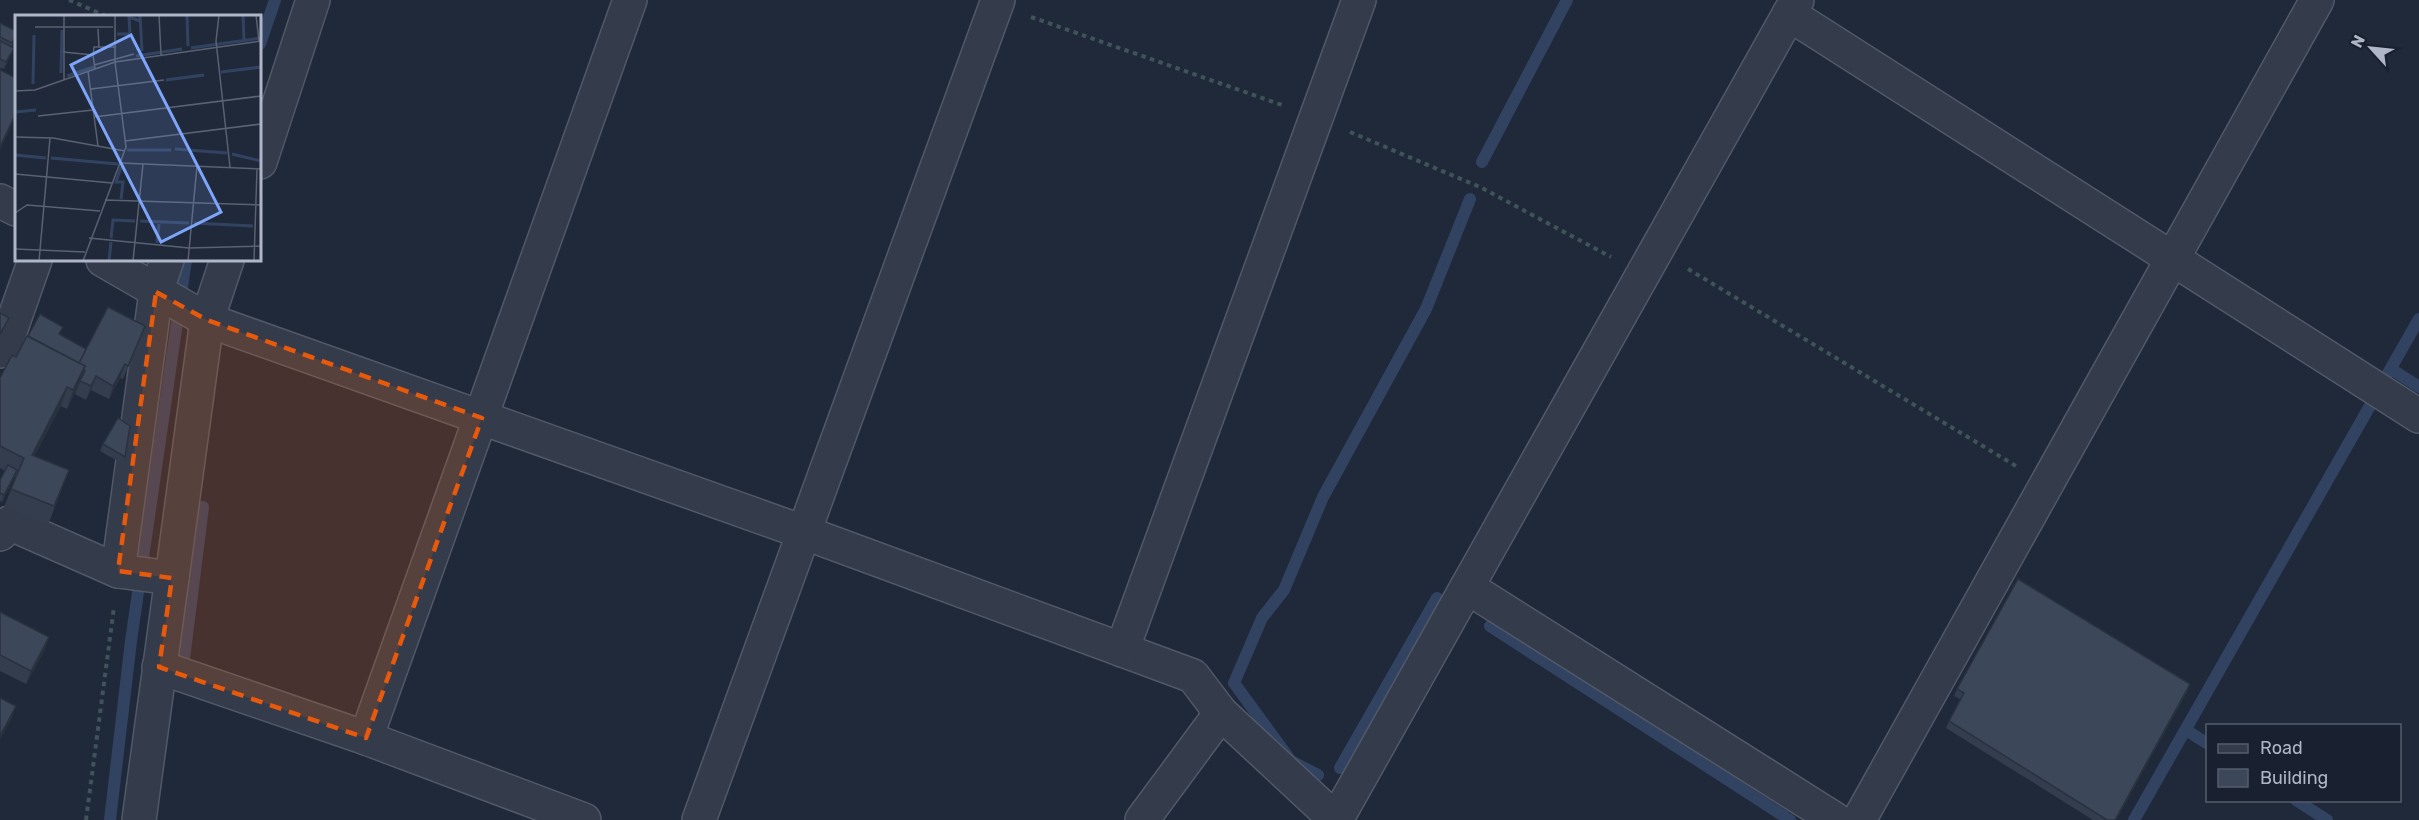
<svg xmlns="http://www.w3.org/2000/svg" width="2419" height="820" font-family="Rubik,sans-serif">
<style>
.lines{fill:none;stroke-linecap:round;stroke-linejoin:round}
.stream{stroke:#324362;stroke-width:12}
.minor-casing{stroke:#515968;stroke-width:36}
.path{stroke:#405358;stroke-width:4;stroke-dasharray:4.5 4.5;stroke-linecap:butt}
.minor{stroke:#343b4a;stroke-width:33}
.wall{fill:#343d4d}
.shaded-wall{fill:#2a323f}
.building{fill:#3c475a;stroke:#2a323f;stroke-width:1.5}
.marked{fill:#e8590c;fill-opacity:0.2;stroke:#e8590c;stroke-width:4.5;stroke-dasharray:12 8;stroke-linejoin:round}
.inset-river{fill:none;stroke:#324362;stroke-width:3}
.inset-road{fill:none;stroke:#596172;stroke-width:1.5}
.view{fill:#7da5fc;fill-opacity:0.15;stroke:#7da5fc;stroke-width:3}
.inset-edge{fill:none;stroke:#aeb6c7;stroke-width:3}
</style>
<rect width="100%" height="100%" fill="#20293a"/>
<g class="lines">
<g class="stream">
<path d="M260,44l15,-44"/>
<path d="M1482,162l85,-162"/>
<path d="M2391,369l28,18"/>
<path d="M2387,375l32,-56"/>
<path d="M1490,626l300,194"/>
<path d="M184,659l19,-152"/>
<path d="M2186,730l22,14"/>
<path d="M1340,768l97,-170"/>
<path d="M1318,775l-27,-14 -57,-78 28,-65 22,-28 39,-93 103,-188 44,-110"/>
<path d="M2296,800l31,20"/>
<path d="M110,820l21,-179 55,-381"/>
<path d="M2134,820l237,-416"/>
</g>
<defs>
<g id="minor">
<path d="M1789,14l630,402"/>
<path d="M260,162l53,-162"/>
<path d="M0,201l16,8"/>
<path d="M103,260l104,60 596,212 390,144 28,37 115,107"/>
<path d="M0,351l9,-17 26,-74"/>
<path d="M0,534l9,-11 109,48 54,7"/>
<path d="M118,571l38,-279 11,-32"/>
<path d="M1467,587l369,233"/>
<path d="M1122,650l237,-650"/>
<path d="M159,667l207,71 218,82"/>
<path d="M366,738l264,-738"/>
<path d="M139,820l68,-500 20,-60"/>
<path d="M699,820l299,-820"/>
<path d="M1142,820l79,-107"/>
<path d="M1336,820l461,-820"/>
<path d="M1859,820l458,-820"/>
</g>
</defs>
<use href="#minor" class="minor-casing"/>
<g class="path">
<path d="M69,0l37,16"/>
<path d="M1031,17l251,88"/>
<path d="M1350,132l130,55 131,70"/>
<path d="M1688,269l328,197"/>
<path d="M86,820l28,-213"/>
</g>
<use href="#minor" class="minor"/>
</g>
<g class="wall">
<path d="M0,23l16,8 -4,16 2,1 -10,21 -4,-1z"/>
<path d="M59,335l27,14 54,-10 -17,40 -3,-1 -11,21 -18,-9 -5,10 -11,-6 4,-10 -12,25 -6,-3 -27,50 35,14 -21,55 -44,-18 12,-30 -1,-1 -13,26 -2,-1v-21l5,-9 -5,-3v-90l16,-21 12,-21z"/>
<path d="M103,444l22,13 -2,7 -23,-13z"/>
<path d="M0,612l49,25 -5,14 -18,33 -26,-13z"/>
<path d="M1957,689l230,3 -71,128h-23l-147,-92 3,-7 11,-22 -6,-3z"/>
</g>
<g class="shaded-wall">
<path d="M16,113v4l-16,33v-3z"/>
<path d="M125,364l-5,14 -11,21 4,-13z"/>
<path d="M85,366l-6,19 -12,24 6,-19z"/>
<path d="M96,376l-5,14 -5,10 5,-14z"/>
<path d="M67,387l-6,19 -36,68 7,-19z"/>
<path d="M17,470l-2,7 -13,25 2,-7z"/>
<path d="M49,637l-5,14 -18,33 5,-13z"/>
<path d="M2190,684l-3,8 -71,128h-1z"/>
<path d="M16,706l-5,14 -11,20v-4z"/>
</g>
<g class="building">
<path d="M0,23l16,8v4l-4,8 -12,-6z"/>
<path d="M0,41l14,7 -8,14 -6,-3z"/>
<path d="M0,70l16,8v35l-16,34z"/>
<path d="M108,307l37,19 -17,40 -3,-2 -12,22 -17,-10 -5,10 -11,-5 5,-10 -1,-1 1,-4 -6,-3z"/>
<path d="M0,313l9,5 -9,16z"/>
<path d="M40,314l23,13 -4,7 27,15 -7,14 -51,-27z"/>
<path d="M27,336l58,30 -12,24 -6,-3 -35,68 37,15 -15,36 -43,-17 13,-31 -24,-12v-68l12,-23 4,2z"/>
<path d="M118,418l12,8 -5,31 -22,-13z"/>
<path d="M8,465l9,5 -13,25 -4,-2v-13z"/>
<path d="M2018,579l172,105 -75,136h-8l-158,-99 15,-28 -7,-4z"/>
<path d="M0,612l49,25 -18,34 -31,-16z"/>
<path d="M0,698l16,8 -16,30z"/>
</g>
<path class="marked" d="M156,292l51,28 275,98 -116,320 -207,-71 13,-89 -54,-7z"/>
<g transform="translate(15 15)">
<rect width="246" height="246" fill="#20293a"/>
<path class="inset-river" d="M125,0l2,36M172,0l1,31M228,0l1,26M102,19h13l-1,-17 11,4M176,33l70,-10M121,41l46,-7M206,57l40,-5M46,58l1,-43M52,61l27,-9M151,65l38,-5M18,69l1,-49M0,97l21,-2M160,134l52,4M112,135h44M217,139l29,7M0,140l31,3M36,143l67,6M106,152l-5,15h7l-2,17M125,206l49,2M179,208l59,3M96,223l2,-18 22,1M142,228l2,-19M94,246l2,-19"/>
<path class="inset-road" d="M49,0v65M144,0l2,40M204,0l-3,26 14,126M241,0l3,26M20,12h78M83,14l1,18M48,37l30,3 2,14M78,40l1,-8h22M79,50l40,-11M73,56l10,75M76,74l73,-9M0,76l20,-1 80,-28 146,-21M23,101l55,-6M79,102l167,-21M0,122l38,1 72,13M110,126l136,-17M106,148l140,6M0,159l97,9M90,185l156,5M0,198l12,-8 73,6M74,223l100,10 72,-2M0,234l70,3M24,246l11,-123M68,246l43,-114 -11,-85v-47M118,246l10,-97M173,246l9,-95M239,246l3,-92"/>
<path class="view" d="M116,20l90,177 -60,30 -90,-177z"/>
<rect width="246" height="246" class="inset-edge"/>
</g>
<rect x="2206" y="724" width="195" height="78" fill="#19202f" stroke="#555c6c" stroke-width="1.5"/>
<rect x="2218" y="744" width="30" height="9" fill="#343b4a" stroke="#555c6c" stroke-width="1.5"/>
<text x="2260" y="754" font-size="18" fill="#aeb6c7">Road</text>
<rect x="2218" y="769" width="30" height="18" fill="#3c475a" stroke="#555c6c" stroke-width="1.5"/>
<text x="2260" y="784" font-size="18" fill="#aeb6c7">Building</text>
<g transform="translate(2371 48) rotate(297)" stroke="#19202f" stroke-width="4.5" paint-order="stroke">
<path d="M0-4.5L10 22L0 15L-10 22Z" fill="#aeb6c7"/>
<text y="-9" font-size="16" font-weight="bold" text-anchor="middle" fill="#aeb6c7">N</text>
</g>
</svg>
